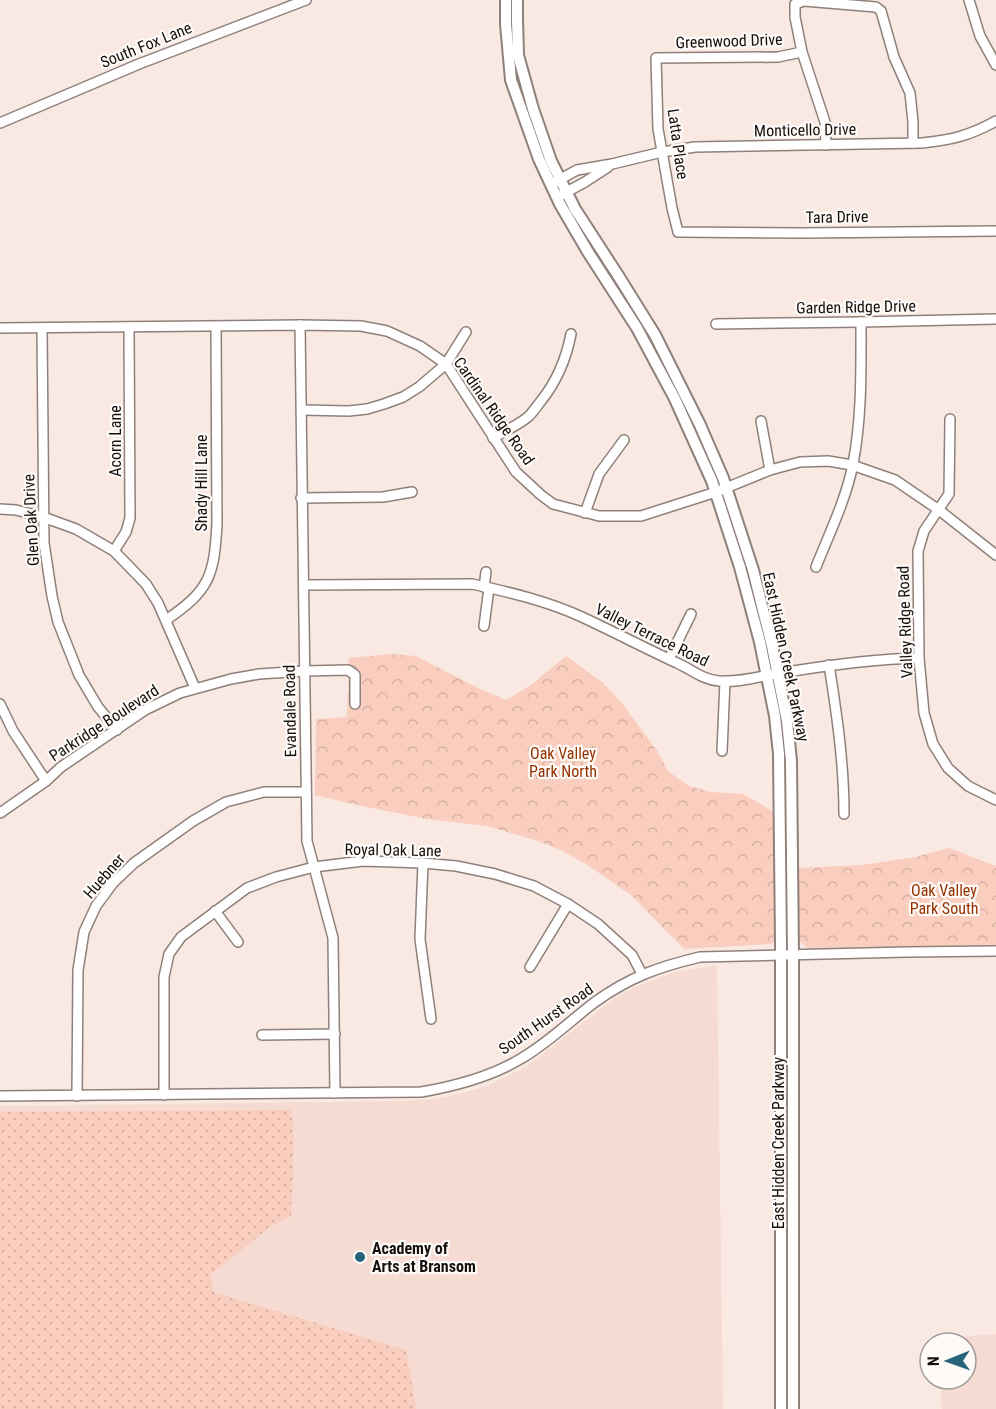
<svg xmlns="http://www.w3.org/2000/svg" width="996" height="1409" font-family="'Roboto Condensed',sans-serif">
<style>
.built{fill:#f5dbd2}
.grass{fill:url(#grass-dots)}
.forest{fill:url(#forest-crowns)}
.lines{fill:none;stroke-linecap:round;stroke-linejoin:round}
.minor-casing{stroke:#8f807a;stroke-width:12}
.major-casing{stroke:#8f807a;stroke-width:14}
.minor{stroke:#fff;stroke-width:9}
.major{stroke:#fff;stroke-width:10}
.poi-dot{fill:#27637b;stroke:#fdfaf8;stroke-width:2}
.labels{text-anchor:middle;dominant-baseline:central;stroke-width:4.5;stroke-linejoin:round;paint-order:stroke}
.street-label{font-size:16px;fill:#15100e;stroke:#fdfaf8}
.park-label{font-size:16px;fill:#953200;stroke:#fdfaf8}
.poi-label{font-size:16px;font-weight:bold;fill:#15100e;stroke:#fdfaf8;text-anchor:start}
</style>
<defs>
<pattern id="grass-dots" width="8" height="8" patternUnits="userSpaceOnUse" patternTransform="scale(1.5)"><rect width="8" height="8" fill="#f9cebf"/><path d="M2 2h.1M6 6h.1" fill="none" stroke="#d5b0a3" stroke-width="1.8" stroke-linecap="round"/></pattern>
<pattern id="forest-crowns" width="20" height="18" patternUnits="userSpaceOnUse" patternTransform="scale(1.5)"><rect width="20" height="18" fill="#f9cebf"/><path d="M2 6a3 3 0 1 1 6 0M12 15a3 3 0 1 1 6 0" fill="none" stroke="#d5b0a3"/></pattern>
</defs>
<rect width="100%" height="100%" fill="#fae9e3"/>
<g class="built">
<path d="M717,965l6,444h-723v-303l401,-5 33,-2 29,-6 24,-7 39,-19 85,-66 24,-14 40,-15z"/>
<path d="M996,1334v75h-54l-3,-30h27v-36h-30v-4z"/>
</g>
<path class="grass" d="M291,1110l3,29 -3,77 -21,11 -59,47 2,18 193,58 10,59h-416v-297z"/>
<g class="forest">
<path d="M392,654l24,2 62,32 28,12 25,-15 35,-29 36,26 19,20 34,46 14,24 20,14 22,6 32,2 30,17 3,127 -5,6 -87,5 -53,-54 -42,-29 -26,-15 -25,-10 -51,-15 -60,-7 -75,-15 -37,-9 1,-76 31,-2 2,-59z"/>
<path d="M949,848l47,18v80l-189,2 -9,-9v-71l64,-3 54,-8z"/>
</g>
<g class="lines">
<defs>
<g id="minor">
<path d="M969,0l11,36 16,29"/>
<path d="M802,52l-24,5 -122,1 2,71 14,79 6,24 125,1 193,-2"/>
<path d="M0,123l139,-59 167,-64"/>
<path d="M826,145l-1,-23 -23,-70 -7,-35v-13l9,-3 72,6 5,4 13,46 16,36 3,29v21"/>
<path d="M555,182l22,-12 35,-6 50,-12 33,-5 227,-4c29,-3 47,-7 74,-22"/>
<path d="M561,195l24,-13 23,-15"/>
<path d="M716,324l145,-2 135,-3"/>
<path d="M300,325l7,516 26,97 2,155"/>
<path d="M0,328l300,-3 61,1 26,5 33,15 26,18 70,108 25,23 12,9 46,12h42l75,-24 54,-22 30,-8 28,-1 24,4 43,15 44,30 57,45"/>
<path d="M42,328l2,215 8,53 6,26 21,53 19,32 19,23"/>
<path d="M302,410l47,1 18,-2 17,-5 19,-7 16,-10 27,-23 20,-32"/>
<path d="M950,419l-1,75 -25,37 -6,20 1,107 5,55 9,31 15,24 20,18 28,14"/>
<path d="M761,421l9,49"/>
<path d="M493,438c11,-7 26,-13 36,-22 4,-4 8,-10 12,-15 16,-20 25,-41 30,-67"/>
<path d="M301,498l82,-1 29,-5"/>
<path d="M0,509l16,1 27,7 33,12 38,22 32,33 12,19 37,85"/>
<path d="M585,513l14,-39 25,-34"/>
<path d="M114,551l12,-19 4,-14 -1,-191"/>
<path d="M816,567c13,-33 30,-67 37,-103 9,-47 8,-94 8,-142"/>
<path d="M304,585l168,-1c37,8 75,17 110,33 32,15 63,31 95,46 14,6 26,17 42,18 21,2 46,-6 68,-9 43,-7 87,-13 132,-14"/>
<path d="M484,587l2,-15"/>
<path d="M166,620c44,-30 48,-44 51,-96l-1,-197"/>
<path d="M484,626l5,-38"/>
<path d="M669,659l22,-45"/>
<path d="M829,665c8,50 15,99 15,149"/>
<path d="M0,704l13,27 33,50"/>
<path d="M722,751l3,-70"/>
<path d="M0,813l46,-32 15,-14 84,-57 35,-17 51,-14 28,-5 46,-3 43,-1 7,5v29"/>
<path d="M423,863l-3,76 11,80"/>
<path d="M215,911l23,31"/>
<path d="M530,967l38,-63"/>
<path d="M262,1035l73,-1"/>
<path d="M164,1095v-118l5,-23 12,-17 66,-49 29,-11 38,-10 49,-6 60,2 33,3 39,8 39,12 34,18 30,20 34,31 10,19"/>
<path d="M0,1096l421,-4c35,-6 70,-15 101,-34 26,-15 48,-37 73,-56 35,-25 63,-35 105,-45l207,-5 89,-1"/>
<path d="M77,1096l1,-126 6,-38 12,-26 17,-23 21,-20 59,-42 33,-19 38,-10h42"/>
</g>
<g id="major">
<path d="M506,0v24l5,56 28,79 21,45 28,48 49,76 38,71 37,82 28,86 20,75 15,74 4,38 2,189v466"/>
<path d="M517,0v19l1,36 15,54 18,52 24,48 44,68 36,58 45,90 23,53 30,92 19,76 15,75 4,40 2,195v453"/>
</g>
</defs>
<use href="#minor" class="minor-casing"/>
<use href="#major" class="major-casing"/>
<use href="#minor" class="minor"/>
<use href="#major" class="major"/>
</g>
<circle class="poi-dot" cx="360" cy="1257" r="6"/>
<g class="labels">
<g class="street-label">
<text transform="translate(729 41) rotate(-2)">Greenwood Drive</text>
<text transform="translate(146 45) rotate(-22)">South Fox Lane</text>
<text transform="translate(805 130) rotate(-1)">Monticello Drive</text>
<text transform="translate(678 144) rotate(82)">Latta Place</text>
<text transform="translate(837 217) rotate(-1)">Tara Drive</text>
<text transform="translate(856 307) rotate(-1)">Garden Ridge Drive</text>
<text transform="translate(494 411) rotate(55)">Cardinal Ridge Road</text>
<text transform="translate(115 441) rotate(-90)">Acorn Lane</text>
<text transform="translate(201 483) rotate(-90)">Shady Hill Lane</text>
<text transform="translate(31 520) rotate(-93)">Glen Oak Drive</text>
<text transform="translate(905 622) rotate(-92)">Valley Ridge Road</text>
<text transform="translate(652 635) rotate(26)">Valley Terrace Road</text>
<text transform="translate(786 657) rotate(78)">East Hidden Creek Parkway</text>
<text transform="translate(290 711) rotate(-91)">Evandale Road</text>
<text transform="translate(104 723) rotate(-33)">Parkridge Boulevard</text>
<text transform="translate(393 850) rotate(1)">Royal Oak Lane</text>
<text transform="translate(104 876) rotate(-49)">Huebner</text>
<text transform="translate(546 1019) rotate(-35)">South Hurst Road</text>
<text transform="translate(778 1143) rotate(-90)">East Hidden Creek Parkway</text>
</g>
<g class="park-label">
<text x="563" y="753">Oak Valley<tspan x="563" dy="18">Park North</tspan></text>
<text x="944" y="890">Oak Valley<tspan x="944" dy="18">Park South</tspan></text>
</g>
<g class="poi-label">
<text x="372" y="1248">Academy of<tspan x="372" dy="18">Arts at Bransom</tspan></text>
</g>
</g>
<g transform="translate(948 1361) rotate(269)"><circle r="28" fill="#fdfaf8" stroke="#a09c9a" stroke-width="1.5"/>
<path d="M0-4.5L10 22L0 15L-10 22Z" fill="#27637b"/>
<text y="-9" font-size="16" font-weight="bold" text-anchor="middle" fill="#15100e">N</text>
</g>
</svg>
